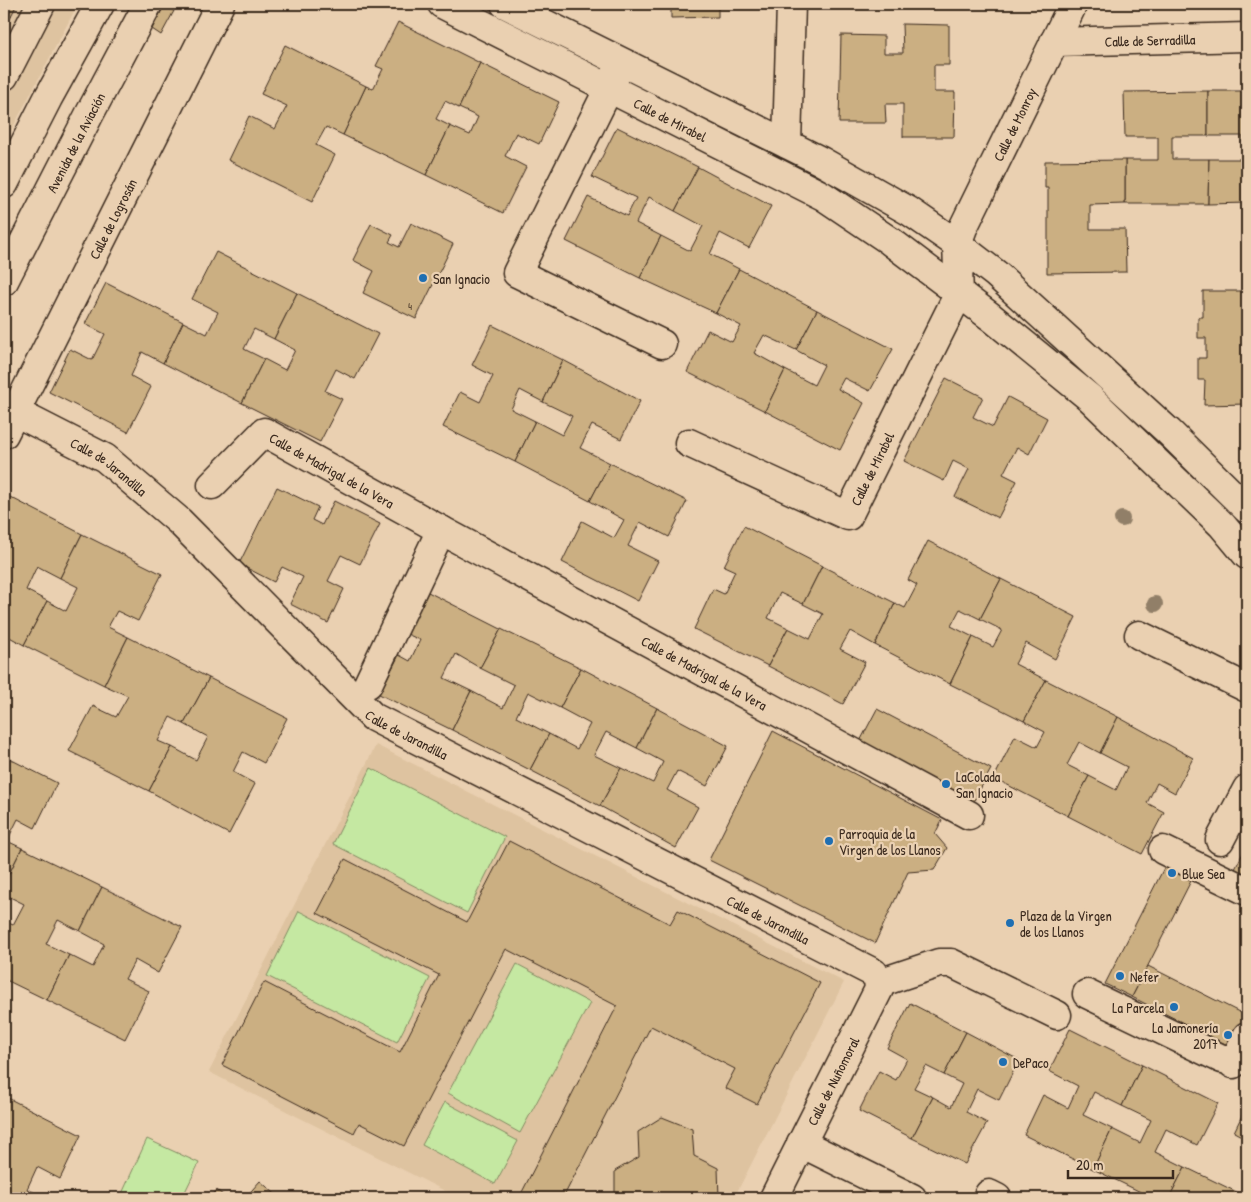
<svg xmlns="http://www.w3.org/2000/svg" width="1251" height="1202" font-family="'Patrick Hand',sans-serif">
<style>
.built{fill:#dec3a0}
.green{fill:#c5e8a2;stroke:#808960}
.building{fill:#cbaf82;stroke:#3b2a1e}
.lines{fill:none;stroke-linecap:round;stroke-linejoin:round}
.minor-casing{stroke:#3b2a1e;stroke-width:31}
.major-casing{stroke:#3b2a1e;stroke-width:31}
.minor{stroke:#ead0b1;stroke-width:28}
.major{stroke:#ead0b1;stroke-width:28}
.tree{fill:#917f67}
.poi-dot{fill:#1f6fb2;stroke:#ead0b1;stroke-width:2}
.labels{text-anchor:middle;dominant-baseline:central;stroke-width:4.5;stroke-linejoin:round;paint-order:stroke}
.number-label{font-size:11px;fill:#5f4b37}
.street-label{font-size:14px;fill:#3b2a1e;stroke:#ead0b1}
.poi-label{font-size:14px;fill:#3b2a1e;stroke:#ead0b1;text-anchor:start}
</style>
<rect width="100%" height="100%" fill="#ead0b1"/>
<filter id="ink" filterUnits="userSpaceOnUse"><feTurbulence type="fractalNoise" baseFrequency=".02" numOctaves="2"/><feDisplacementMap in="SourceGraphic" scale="10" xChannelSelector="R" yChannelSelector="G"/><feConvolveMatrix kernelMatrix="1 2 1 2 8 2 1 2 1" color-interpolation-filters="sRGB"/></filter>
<g filter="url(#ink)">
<g class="built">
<path d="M4,4h74l-74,140z"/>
<path d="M376,745l468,237 -110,216h-275l-250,-126z"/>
</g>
<g class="green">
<path d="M371,768l134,69 -38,76 -134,-69z"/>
<path d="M299,911l131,67 -33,64 -130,-66z"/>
<path d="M517,964l73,39 -70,130 -72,-40z"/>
<path d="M445,1102l73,39 -23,43 -73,-39z"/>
<path d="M147,1139l52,24 -17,35h-62z"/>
</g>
<g class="building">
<path d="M4,4h13l-13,26z"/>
<path d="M671,4h47v13l-47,1z"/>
<path d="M164,6l10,5 -13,24 -9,-6z"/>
<path d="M398,22l82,41 -21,45 -14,-7 -9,18 14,7 -24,49 -83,-40 23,-49 7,3 10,-20 -7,-3z"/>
<path d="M902,24l47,1v40h-15v27h21l-1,45h-51v-33h-18l1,19h-47l2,-88 43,1v17h19z"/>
<path d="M285,45l81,41 -23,49 -17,-8 -10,18 19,10 -23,47 -84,-42 21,-44 26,13 12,-23 -26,-12z"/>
<path d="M480,63l79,39 -20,42 -23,-11 -11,23 21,11 -23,46 -77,-38 24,-49 20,9 8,-18 -19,-9z"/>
<path d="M1208,91v45h-36v23h37l-1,45h-83v-44h33v-23h-33l-1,-45z"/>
<path d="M1208,91h39v112l-39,1 1,-45h34l-1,-23h-34z"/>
<path d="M617,127l81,40 -23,44 -26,-14 -13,26 25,13 -21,42 -74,-37 22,-44 39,19 9,-18 -44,-21z"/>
<path d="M1125,160v44l-35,1v24h35l1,43 -79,1v-27l1,-1v-57h-3v-27z"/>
<path d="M698,167l73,39 -22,42 -29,-15 -10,21 29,15 -23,44 -76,-35 21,-42 29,15 13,-25 -28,-15z"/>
<path d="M411,223l42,21 -37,75 -53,-26 11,-22 -21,-11 18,-36 22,11 -4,7 10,5z"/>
<path d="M216,252l81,41 -23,46 -20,-10 -10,20 20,10 -22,44 -79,-40 20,-41 24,12 11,-22 -26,-13z"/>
<path d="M739,269l78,41 -21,40 -32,-15 -10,18 31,17 -20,41 -78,-39 21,-42 24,12 9,-16 -25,-13z"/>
<path d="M106,283l77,39 -20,41 -21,-11 -11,24 20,11 -23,45 -79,-40 21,-43 22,11 13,-26 -20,-10z"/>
<path d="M1203,291h44v113l-43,1 1,-25h-7v-22h8v-20h-8v-21h5z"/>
<path d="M297,293l81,41 -23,45 -19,-10 -11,22 17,8 -22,43 -78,-39 22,-44 21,11 10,-20 -21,-11z"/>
<path d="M817,310l76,39 -23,42 -26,-13 -6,11 26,14 -24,47 -75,-39 20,-41 29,15 10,-20 -28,-15z"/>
<path d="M492,325l71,35 -20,42 -23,-12 -9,19 24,12 -20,41 -72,-35 17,-35 20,10 13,-26 -21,-11z"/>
<path d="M563,360l77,41 -19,38 -29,-14 -12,23 30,15 -20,38 -75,-39 20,-41 27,14 10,-19 -29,-14z"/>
<path d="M946,378l37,19 -10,20 20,10 15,-30 39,21 -18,36 -12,-7 -14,27 14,7 -19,37 -43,-21 14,-28 -16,-8 -9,20 -40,-20z"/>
<path d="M610,463l77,38 -18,36 -29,-15 -12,24 30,15 -20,40 -76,-39 20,-41 32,17 10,-18 -34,-19z"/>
<path d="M277,487l41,20 -6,13 10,5 12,-24 46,23 -20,40 -19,-9 -13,26 16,8 -16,34 -38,-19 13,-27 -21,-10 -8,15 -35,-18z"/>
<path d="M4,494l78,40 -22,44 -23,-12 -11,24 21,11 -23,44 -20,-11z"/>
<path d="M744,526l78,40 -19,38 -23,-11 -12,25 20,10 -20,38 -74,-37 19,-40 11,5 11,-23 -11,-5z"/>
<path d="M82,534l80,40 -24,47 -21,-10 -9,16 20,10 -24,48 -80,-40 23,-44 19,10 12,-24 -18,-9z"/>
<path d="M928,541l73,38 -21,40 -20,-10 -9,17 22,11 -23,47 -75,-39 20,-42 10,5 12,-23 -9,-5z"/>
<path d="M822,566l73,37 -20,42 -25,-14 -10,18 25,13 -22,42 -75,-38 20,-38 22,11 13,-25 -20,-10z"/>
<path d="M1001,579l75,38 -21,42 -29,-16 -11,21 31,16 -22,41 -74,-37 23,-47 20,10 9,-17 -22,-11z"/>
<path d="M428,592l73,37 -21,39 -24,-14 -12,24 27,13 -19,39 -73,-36 20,-39 11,6 10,-21 -13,-6z"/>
<path d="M501,629l80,39 -21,40 -32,-16 -12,25 33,17 -19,36 -78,-40 19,-39 32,17 11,-23 -34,-17z"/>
<path d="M128,637l81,41 -25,46 -14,-7 -12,24 14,6 -23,44 -80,-40 24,-45 23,11 12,-21 -24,-11z"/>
<path d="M581,668l76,40 -20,40 -31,-16 -12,23 27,13 -21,38 -70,-36 19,-36 28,15 13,-25 -30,-16z"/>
<path d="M209,678l78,40 -23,45 -21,-11 -10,20 22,12 -26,50 -80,-43 23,-44 24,13 12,-23 -24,-13z"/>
<path d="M1046,680l72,37 -18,36 -21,-11 -12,23 22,11 -21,40 -74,-38 21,-42 22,11 8,-15 -21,-11z"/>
<path d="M657,708l71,38 -21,40 -30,-15 -10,19 31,17 -22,41 -76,-42 21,-38 32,15 10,-21 -26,-14z"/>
<path d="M877,709l114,60 -21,39 -113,-61z"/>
<path d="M1118,717l75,41 -18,35 -18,-10 -10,20 17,9 -22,42 -74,-38 21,-40 27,14 11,-23 -27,-14z"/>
<path d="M773,731l169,89 -7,14 12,14 -13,22 -26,2 -33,71 -166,-83z"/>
<path d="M4,756l53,27 -22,45 -17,-9 -11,22 15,7 -18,36z"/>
<path d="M509,841l161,83 8,-14 142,73 -63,121 -32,-16 10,-19 -84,-43 -88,172h-44l98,-192 -111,-57 -102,197 -45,-23 -5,10 -132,-68 42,-83 136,70 39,-77 -122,-62 28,-54 122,63z"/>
<path d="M1247,845v38l-15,-8z"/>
<path d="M22,848l80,39 -22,44 -22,-11 -12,24 23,11 -22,45 -43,-21v-58l9,4 11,-21 -20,-10v-10z"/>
<path d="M1169,858l27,13 -64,126 -27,-13z"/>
<path d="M102,887l80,40 -24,46 -23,-13 -10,19 24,12 -24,48 -78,-39 22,-45 24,12 11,-23 -24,-13z"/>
<path d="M1148,966l99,50v9l-12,24 -103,-52z"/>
<path d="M910,1003l56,29 -22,43 -18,-9 -12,22 19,9 -21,41 -53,-27 20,-40 17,9 11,-21 -20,-11z"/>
<path d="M1070,1029l72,36 -20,41 -28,-14 -11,23 29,14 -19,40 -69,-34 19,-40 25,13 10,-22 -29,-15z"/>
<path d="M966,1032l53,28 -20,40 -22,-11 -11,23 21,11 -22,41 -53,-26 21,-41 18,10 11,-23 -18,-9z"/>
<path d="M1142,1065l76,38 -21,42 -31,-16 -11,23 30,15 -16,31h-16l-60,-29 19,-40 28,14 11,-23 -29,-14z"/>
<path d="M4,1096l77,39 -21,44 -23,-12 -10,22 19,9h-42z"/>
<path d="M1247,1105v34l-13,-7z"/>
<path d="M662,1117l30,12 2,27 24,12 1,30h-104v-27l24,-14 -1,-25z"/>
<path d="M1185,1167l62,30v1h-78z"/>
<path d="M260,1181l20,17h-35z"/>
<path d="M217,1190l9,8h-16z"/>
</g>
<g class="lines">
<defs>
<g id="minor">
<path id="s1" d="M442,4l381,192 67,45 101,76 99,81 132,127 25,30"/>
<path d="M505,4l316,157 88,50 48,33 39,30 173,158 78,77"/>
<path id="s2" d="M1054,42l193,-5"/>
<path d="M617,72l-100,201 145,71"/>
<path d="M4,76l37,-72"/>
<path d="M787,144l4,-140"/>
<path id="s3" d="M15,412l90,46 74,63 194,196 501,256 4,6 1,10 -105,209"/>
<path id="s4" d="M4,434l216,-430"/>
<path id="s5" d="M689,443l159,73 111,-223 -2,-49 6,-16 110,-224"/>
<path id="s6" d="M212,485l52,-53 177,98 528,285"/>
<path d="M1139,635l108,53"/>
<path d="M368,684l73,-154"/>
<path d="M1220,840l27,-51"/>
<path d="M1163,850l84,41"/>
<path d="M879,983l60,-20h12l106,52"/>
<path d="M1087,994l135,65"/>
<path d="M1233,1064l14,-28"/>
<path d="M801,1143l111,55"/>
<path d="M987,1198l2,-4 8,4"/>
</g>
<g id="major">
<path d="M4,184l44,-86 52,-94"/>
<path id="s7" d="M4,281l85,-166 59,-111"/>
</g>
</defs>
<use href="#minor" class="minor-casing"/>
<use href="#major" class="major-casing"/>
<use href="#minor" class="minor"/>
<use href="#major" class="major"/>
</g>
<g class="tree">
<circle cx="1122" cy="519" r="8"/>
<circle cx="1155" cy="604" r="8"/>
</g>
</g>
<g class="poi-dot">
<circle cx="423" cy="278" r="5"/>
<circle cx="946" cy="784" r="5"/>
<circle cx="829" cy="841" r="5"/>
<circle cx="1172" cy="873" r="5"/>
<circle cx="1010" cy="923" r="5"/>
<circle cx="1120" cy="976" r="5"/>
<circle cx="1174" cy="1007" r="5"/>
<circle cx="1228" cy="1035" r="5"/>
<circle cx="1003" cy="1062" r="5"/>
</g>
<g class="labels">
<g class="number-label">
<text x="410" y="306">4</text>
</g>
<g class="street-label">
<text stroke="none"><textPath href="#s2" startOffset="96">Calle de Serradilla</textPath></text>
<text stroke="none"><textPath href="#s1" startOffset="256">Calle de Mirabel</textPath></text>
<text stroke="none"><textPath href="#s5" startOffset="606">Calle de Monroy</textPath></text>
<text stroke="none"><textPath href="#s7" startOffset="156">Avenida de la Aviación</textPath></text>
<text stroke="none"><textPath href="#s4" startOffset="241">Calle de Logrosán</textPath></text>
<text stroke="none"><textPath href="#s3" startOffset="109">Calle de Jarandilla</textPath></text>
<text stroke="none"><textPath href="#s5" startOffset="228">Calle de Mirabel</textPath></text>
<text stroke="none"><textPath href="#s6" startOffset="152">Calle de Madrigal de la Vera</textPath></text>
<text stroke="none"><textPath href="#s6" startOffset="576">Calle de Madrigal de la Vera</textPath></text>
<text stroke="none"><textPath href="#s3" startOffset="512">Calle de Jarandilla</textPath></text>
<text stroke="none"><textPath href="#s3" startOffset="918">Calle de Jarandilla</textPath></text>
<text transform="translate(833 1081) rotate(-63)">Calle de Nuñomoral</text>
</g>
<g class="poi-label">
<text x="433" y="278">San Ignacio</text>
<text x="956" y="776">LaColada<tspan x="956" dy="16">San Ignacio</tspan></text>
<text x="839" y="833">Parroquia de la<tspan x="839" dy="16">Virgen de los Llanos</tspan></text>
<text x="1182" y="873">Blue Sea</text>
<text x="1020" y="915">Plaza de la Virgen<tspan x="1020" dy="16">de los Llanos</tspan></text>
<text x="1130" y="976">Nefer</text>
<text x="1164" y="1007" text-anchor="end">La Parcela</text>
<text x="1218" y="1027" text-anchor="end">La Jamonería<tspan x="1218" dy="16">2017</tspan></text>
<text x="1013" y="1062">DePaco</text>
</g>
</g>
<rect width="1251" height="1202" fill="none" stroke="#ead0b1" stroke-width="20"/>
<rect x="10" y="10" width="1231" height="1182" fill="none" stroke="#3b2a1e" stroke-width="2" filter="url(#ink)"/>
<path d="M1068 1170v8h105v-8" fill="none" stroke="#3b2a1e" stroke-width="2.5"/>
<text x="1076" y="1170" font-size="15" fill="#3b2a1e" stroke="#ead0b1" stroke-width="4" paint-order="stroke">20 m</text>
</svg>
